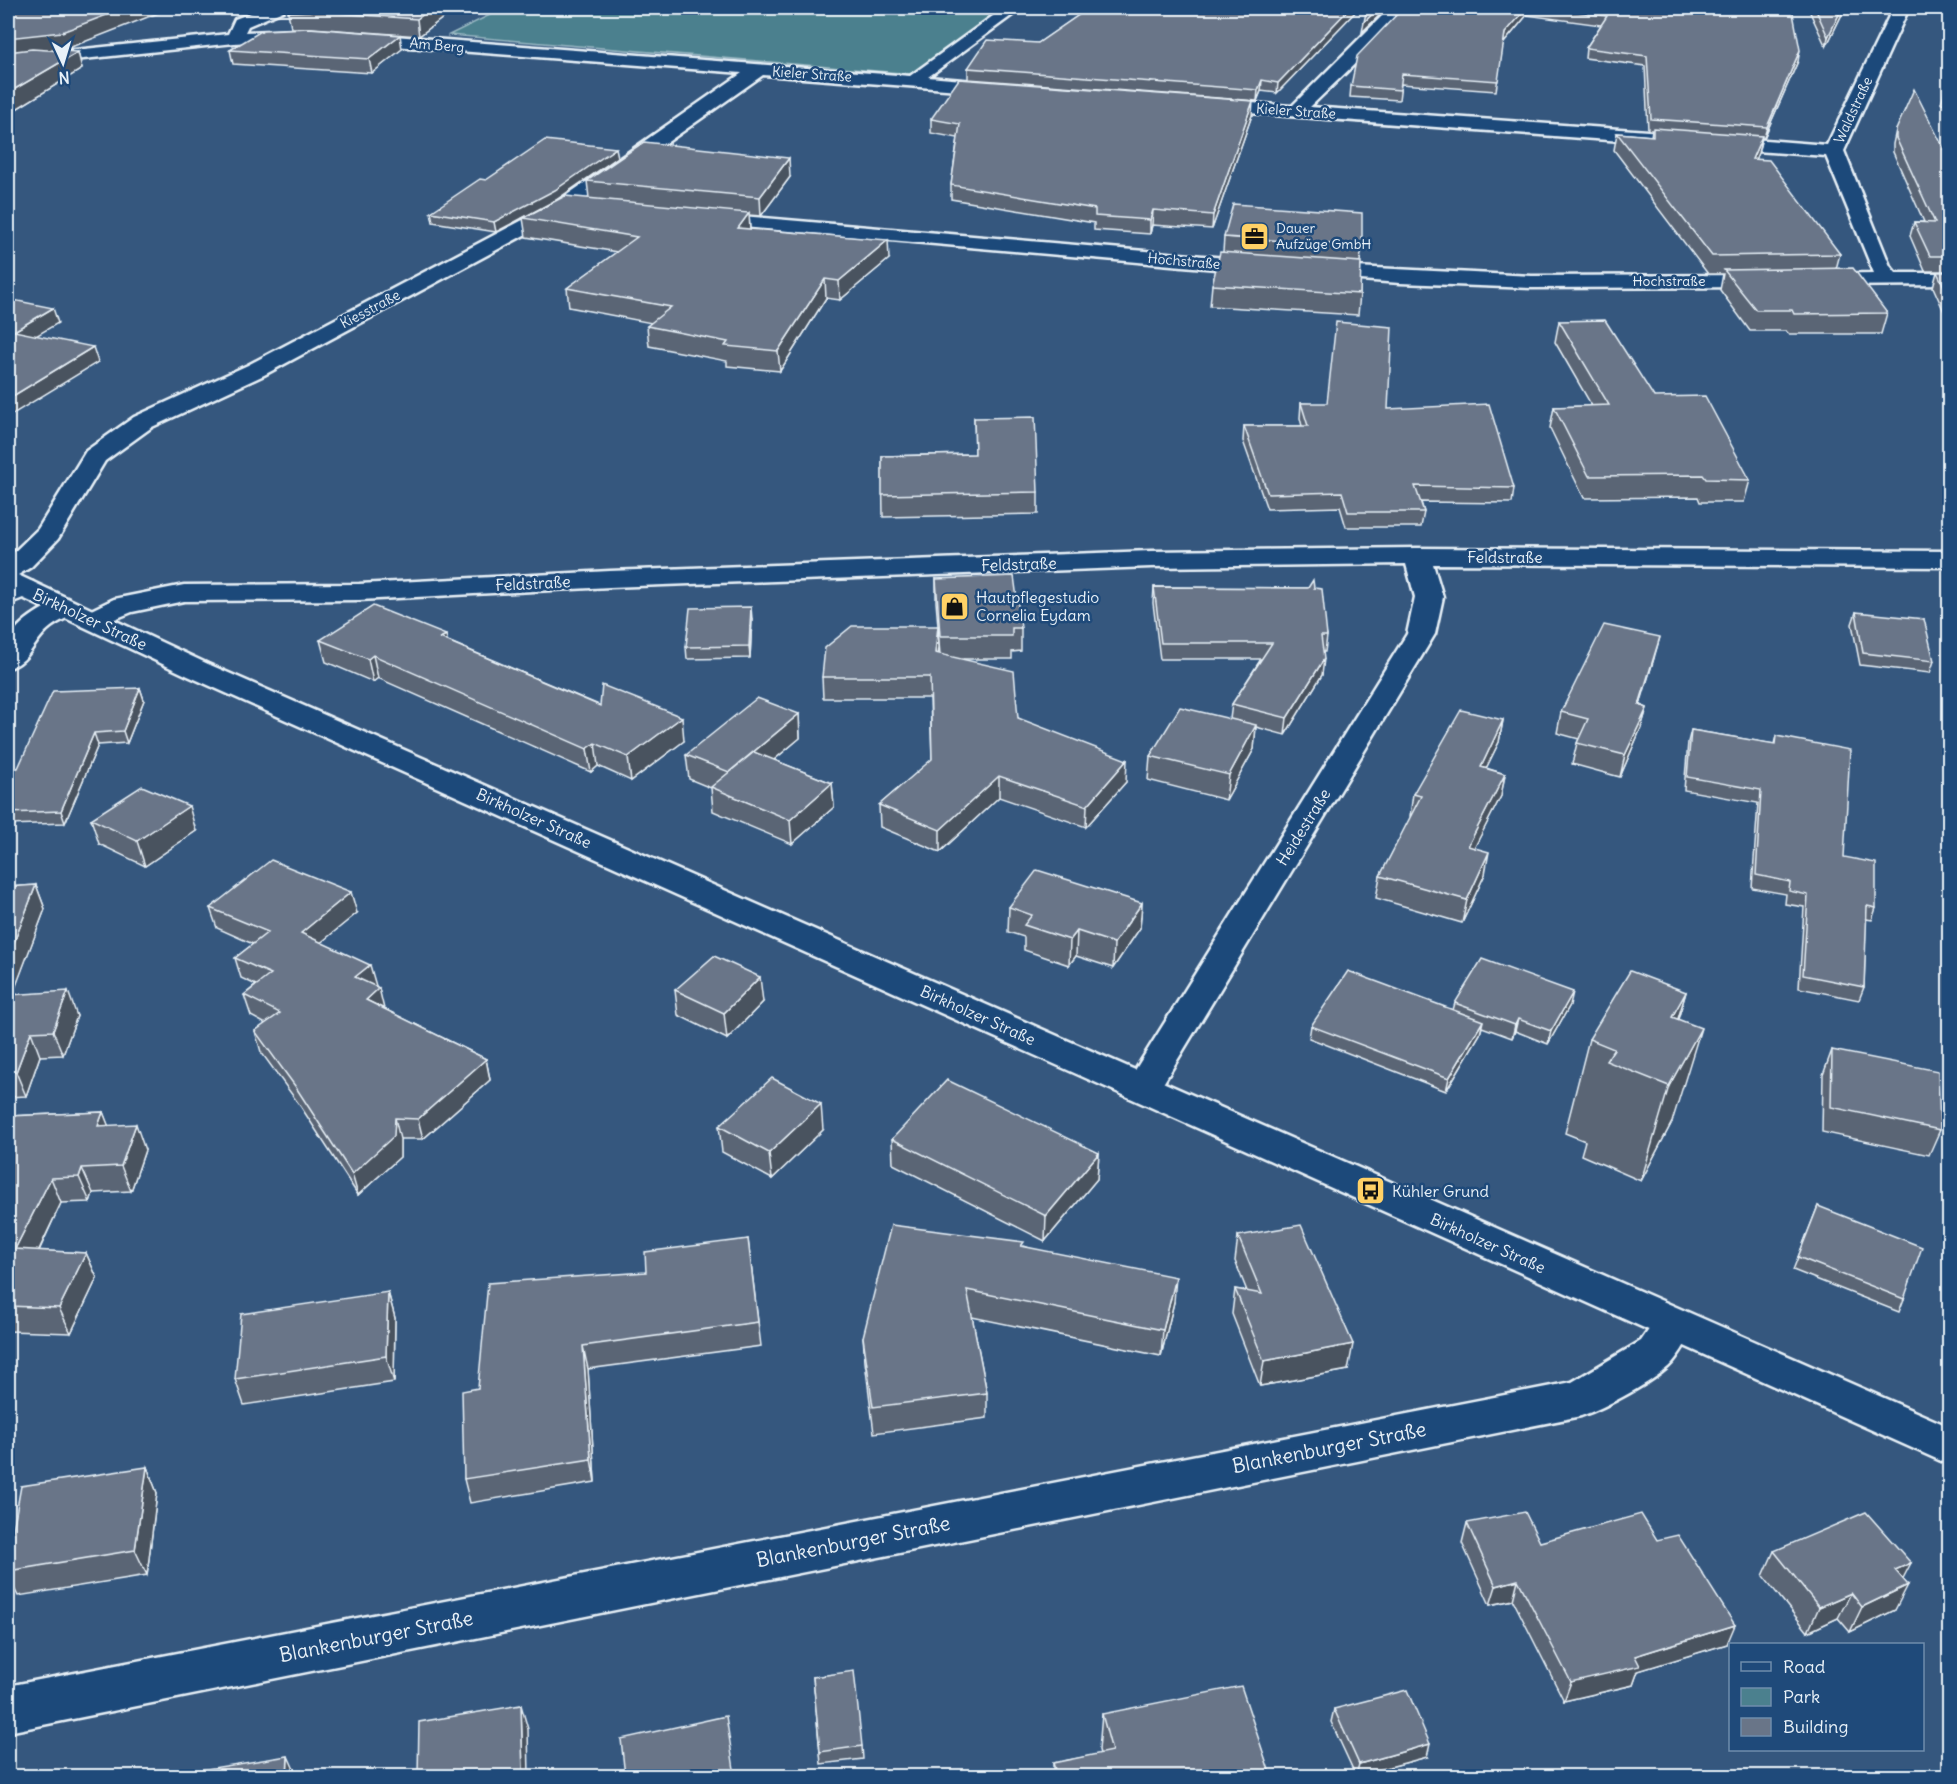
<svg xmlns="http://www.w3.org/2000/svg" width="1957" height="1784" font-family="Delius,sans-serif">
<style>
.green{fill:#4b808e;stroke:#9ab8c3;stroke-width:1.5}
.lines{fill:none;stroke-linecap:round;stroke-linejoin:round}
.street-casing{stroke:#e8f1f8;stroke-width:5}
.secondary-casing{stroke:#e8f1f8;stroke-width:5}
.street{fill:#1f4a7a;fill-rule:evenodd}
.secondary{fill:#1f4a7a;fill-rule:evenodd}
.wall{fill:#5a6575;stroke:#e8f1f8;stroke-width:1.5;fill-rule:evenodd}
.shaded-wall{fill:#4a525f;stroke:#e8f1f8;stroke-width:1.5}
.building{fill:#697588;stroke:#e8f1f8;stroke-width:1.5}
.labels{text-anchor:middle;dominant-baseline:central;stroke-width:5;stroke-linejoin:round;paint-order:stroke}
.far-street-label{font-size:14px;fill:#e8f1f8;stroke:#1f4a7a}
.far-poi-label{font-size:14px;fill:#e8f1f8;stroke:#1f4a7a;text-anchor:start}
.street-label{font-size:16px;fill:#e8f1f8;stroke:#1f4a7a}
.poi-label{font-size:16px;fill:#e8f1f8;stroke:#1f4a7a;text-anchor:start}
.near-street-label{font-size:20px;fill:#e8f1f8;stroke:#1f4a7a}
</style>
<rect width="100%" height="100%" fill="#35577e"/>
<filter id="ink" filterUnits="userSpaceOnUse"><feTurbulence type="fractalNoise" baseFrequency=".0167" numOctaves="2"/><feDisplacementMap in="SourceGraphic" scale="12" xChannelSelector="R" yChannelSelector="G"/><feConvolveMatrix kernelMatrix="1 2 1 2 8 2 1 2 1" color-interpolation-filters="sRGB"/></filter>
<g filter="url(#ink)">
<path class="green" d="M504,8h502l-94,66 -463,-39z"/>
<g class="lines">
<defs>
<g id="street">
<path d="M264,8h21l-2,3 -35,15 -3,6 53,-2 6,1 2,4 -2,4 -70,4 -226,24v-10l220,-23 7,-15z"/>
<path d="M1004,8h18l-94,69 70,6 6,1 3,4 -3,4 -6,1 -235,-18 -192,135 -307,165 -112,52 -47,34 -47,78 -27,28 -13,8 -10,2v-19l30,-29 48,-78 48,-34 114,-52 309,-163 185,-129 -387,-30 -6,-1 -2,-4 2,-4 6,-1 555,43z"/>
<path d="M1390,8h17l-43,47 -54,52 352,25 7,2 2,4 -2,4 -7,2 -454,-34 -6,-1 -3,-4 3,-4 6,-1 84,6z"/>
<path d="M1893,8h16l-65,143 46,115 6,7h54v12l-134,1 -8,-1 -3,-5 3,-5 8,-1 58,-1 -48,-117 -110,-8 -7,-2 -2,-4 2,-4 7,-2 111,9z"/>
<path d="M706,213l555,48 8,1 3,5 -3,5 -8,1 -562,-50 -3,-4 3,-4z"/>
<path d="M1316,265l216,11 236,-1 8,1 3,5 -3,5 -8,1 -236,1 -132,-5 -92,-7 -3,-5 3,-5z"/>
<path d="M1417,548l533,3v16l-517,-3 10,33 -8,37 -280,463 -13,4 -13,-4 -5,-9 283,-454 8,-37 -9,-33 -255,3 -541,20 -251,13 -175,1 -52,11 -39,16 -10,-2 -4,-6 4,-6 31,-15 70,-14 175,-1 251,-13 541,-20z"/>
<path d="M23,580l10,2 4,6 -4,6 -25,10v-19z"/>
<path d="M64,600l10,2 4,6c-7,10 -18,12 -27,19 -17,12 -22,37 -43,41 0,-7 -2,-17 0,-24 4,-19 38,-40 56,-44z"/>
<path d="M1674,1310l15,5 6,12c-7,12 -14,26 -23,36 -16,18 -68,45 -91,53l-1573,316v-46l1564,-304 69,-41 18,-26z"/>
</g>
<path id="secondary" d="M8,573l10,2 190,89 1742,763v38l-1762,-789 -180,-85z"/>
</defs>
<use href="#street" class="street-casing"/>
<use href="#secondary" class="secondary-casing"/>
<use href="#street" class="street"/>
<use href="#secondary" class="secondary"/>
</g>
<g class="wall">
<path d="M8,8l58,41 -16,2 28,1 4,17 -69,42 -5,-1z"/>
<path d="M456,8l-37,28 -107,-8h-21l-3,-16z"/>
<path d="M1089,8h270l-82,85 -16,-2 -4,10 -289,-22v-11l70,-25z"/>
<path d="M1403,8h389l6,53 -34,77h-2l-4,15 -3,6 85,95 -4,15 51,44 -6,21h-92l-3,-3h-36l-30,-41 3,-16h-15l-94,-124 3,-17 34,3 1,-6h-4l-3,-64 -60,-8 1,-10 15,-23 -74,-10 -24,29 -7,47 -95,-7 -2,16 -49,-3 1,-11z"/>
<path d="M1808,8h37l-19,39z"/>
<path d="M402,49l-30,24 -139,-9 -3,-14z"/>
<path d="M1950,82v22l-9,-1 3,-10z"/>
<path d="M1252,115l-40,114 -60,-4 -2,9 -56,-4v-7l-143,-24v-14l7,-47 -27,-5v-14z"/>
<path d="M1896,130l54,31v110h-25l-15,-35 4,-14h10l-31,-70v-8z"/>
<path d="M618,157l-62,43 -60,32 -63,-10 -2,-10z"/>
<path d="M790,177l-29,39 -12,-1 1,14 139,30 -49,41 -14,-2 -46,73 -53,-5v-5l-78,-15 -2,-20 5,-3 -83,-16 -2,-19 50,-36 -91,-15 -3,-19 66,-20 -2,-17z"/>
<path d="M1224,237l138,9 -2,16v32l-2,21 -148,-9 2,-21 11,-33z"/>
<path d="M1937,272h13v53l-17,-38z"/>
<path d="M1559,321l95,76 96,83 -6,22h-44l-2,-5 -114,1 -34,-70 4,-21 38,-1 -37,-64z"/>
<path d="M1301,403l87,6 126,79 -2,15 -91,-1 3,10 -3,15h-75l-6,-20 -73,2 -24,-68 1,-15h58l-2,-8z"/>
<path d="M974,418l64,74v22l-155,3 -1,-61 93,-2z"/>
<path d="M936,579l85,49v23l-9,1v7h-48l54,59 108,64 -40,45 -87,-30 -59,55 -60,-25 -1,-22 53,-45 -2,-62h-107l-1,-21 116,-51 -2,-24zM938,632l2,22 -2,-1z"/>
<path d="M1154,587l160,1 13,48 -2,16h-2l-1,23 -37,60 -29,-8 -2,22 -28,51 -78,-20 2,-24 80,-37 2,-15 29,-45h-101l-7,-56z"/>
<path d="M1856,612l78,49 -4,12 -70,-8 -8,-41z"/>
<path d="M752,619l-2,39 -63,1 -1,-12z"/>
<path d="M320,640l128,1 236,100 -53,40 -33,-15 -7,6 -213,-94 -5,4 -47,-20z"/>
<path d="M1654,658l-14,47 7,3 -6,20 -21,49 -48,-13 5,-21 2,-4 -22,-6 4,-21z"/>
<path d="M140,688l4,12 -17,43 -29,2 -33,78 -57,2v-55l10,-2z"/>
<path d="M799,714l1,24 -26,22 58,23 2,24 -42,37 -79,-33 -2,-23 -22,-9 -3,-24z"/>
<path d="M1503,720l-4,22 -13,26 19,6 -4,22 -27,52 11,26 -23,49 -86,-25 4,-22 31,-59 -1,-1 3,-22z"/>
<path d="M1691,730l83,14 2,-8 68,121 32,51 -4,12 -6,-1 -2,68 -5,13 -60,-12 5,-81 -19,-3 1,-10 -34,-6 6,-85 -74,-13 4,-48z"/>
<path d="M91,819l105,12 -51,35 -46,-22z"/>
<path d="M36,885l9,24 -33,86 65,21 -14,39 -23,1 -14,40 -18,1v-210z"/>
<path d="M1142,903l-2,25 -27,40 -37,-12 -7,9 -45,-15v-13l-16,-5 1,-25z"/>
<path d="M210,908l147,5 -36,29 55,44h-1l9,23 102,50 4,21 -67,59h-23v18l-42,38 -57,-88 -40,-55 -6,-21 11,-7 -15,-8 -7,-21 12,-10 -15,-7 -6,-20 18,-14 -36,-16z"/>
<path d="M675,990l88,12 -36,37 -49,-24z"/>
<path d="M1686,992l-8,27 -6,103 -31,59 -60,-26 4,-14 -20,-8 24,-94z"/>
<path d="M1455,1003l115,2 -22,39 -33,-13 -3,7 -30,-11 -2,7 -34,57 -137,-53 2,-12 142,-16z"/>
<path d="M1832,1050l108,80 -11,25 -107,-23 1,-57z"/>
<path d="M103,1112l5,14 37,24 -14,41 -38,2 -3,9 -29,1 -22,48 47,2 11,25 -26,55 -63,-2v-215z"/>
<path d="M719,1126l104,4 -51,49 -50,-27z"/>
<path d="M892,1139l207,14 -2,26 -52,62 -152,-77z"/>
<path d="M1818,1206l86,93 -5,13 -106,-42z"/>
<path d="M1238,1236l110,134 -88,16 -28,-72 3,-25 12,2 -12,-30z"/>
<path d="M748,1239l13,107 -173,23 7,113 -125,21 -6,-24 14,-91 168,-116z"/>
<path d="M1024,1246l150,56 -13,54 -189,-39 15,76v25l-113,15 -9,-71 -2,-25z"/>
<path d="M388,1292l7,26 -1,64 -150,23 -9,-26z"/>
<path d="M147,1467l10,26 -10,82 -129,21 -10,-20v-5z"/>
<path d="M1467,1523l73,19 117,-2 70,104 -89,27 -5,14 -69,16 -51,-101 -23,5 -28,-62z"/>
<path d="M1774,1551l129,28 -8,31 -45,22 -12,-14 -30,14 -45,-56z"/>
<path d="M813,1677l49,69 1,13 -42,5z"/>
<path d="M1334,1709l93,48 -71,19 -25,-54z"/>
<path d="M1102,1714l169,62h-218v-13l47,-9 -1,-4z"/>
</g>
<g class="shaded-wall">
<path d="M125,8h46l-105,41 -58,6v-17z"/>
<path d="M432,8h24l-37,28 -2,-17z"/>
<path d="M1350,8h9l-82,85 1,-10z"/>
<path d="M1379,8h8l-25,24 2,-10z"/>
<path d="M1527,8h1l-1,7 -24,29 2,-11z"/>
<path d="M1842,8h3l-19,39 2,-10z"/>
<path d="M400,35l2,14 -30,24 -3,-14z"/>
<path d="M1800,50l-2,11 -34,77 3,-11z"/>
<path d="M78,52l4,17 -69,42 -5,-18z"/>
<path d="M1262,80l-1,11 -4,10 1,-11z"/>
<path d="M1253,101l-1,14 -40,114 1,-14z"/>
<path d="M1762,136l-4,17 -10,23 4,-17z"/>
<path d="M616,148l2,9 -62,43 -60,32 -2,-10z"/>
<path d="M789,158l1,19 -29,39 -1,-19z"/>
<path d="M1153,210l-1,15 -2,9v-14z"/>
<path d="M749,213l1,18 -12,-3z"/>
<path d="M888,240l1,19 -49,41 -1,-19z"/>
<path d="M825,279l1,19 -46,73 -2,-20z"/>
<path d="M53,308l5,15 -39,23 -5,-15z"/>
<path d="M93,347l5,15 -90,55v-18z"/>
<path d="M751,607l1,12 -2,39 -1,-12z"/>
<path d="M938,626l1,21 -3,26 -1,-20z"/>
<path d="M446,635l5,22 -11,-19z"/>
<path d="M1660,637l-6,21 -21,68 6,-21z"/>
<path d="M373,655l5,23 -5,4 -5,-23z"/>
<path d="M1324,659l-2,16 -37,60 2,-17z"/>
<path d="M140,688l4,12 -17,43 -4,-12z"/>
<path d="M1647,708l-6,20 -21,49 5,-22z"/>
<path d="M799,714l1,24 -69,58 -2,-24z"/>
<path d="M682,717l2,24 -53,40 -3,-24z"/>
<path d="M1503,720l-4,22 -23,47 5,-22z"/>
<path d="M1256,725l-2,24 -28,51 3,-25z"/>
<path d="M94,733l4,12 -33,78 -4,-12z"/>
<path d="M595,743l3,23 -7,6 -4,-23z"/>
<path d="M1127,760l-1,22 -40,45 1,-21z"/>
<path d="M1505,774l-4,22 -37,72 4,-22z"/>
<path d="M999,776v21l-59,55v-22z"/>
<path d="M832,783l2,24 -42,37 -2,-24z"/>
<path d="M189,806l7,25 -51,35 -8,-25z"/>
<path d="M1489,852l-4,22 -23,49 5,-23z"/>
<path d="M36,885l9,24 -37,98v-49z"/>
<path d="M351,892l6,21 -50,41 -6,-21z"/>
<path d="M1142,903l-2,25 -27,40 1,-25z"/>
<path d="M1077,931l-1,25 -7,9 1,-25z"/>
<path d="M370,965l6,21 -16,12 -5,-21z"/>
<path d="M760,977l3,25 -36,37 -3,-26z"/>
<path d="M379,988l5,21 -18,-9z"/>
<path d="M68,991l9,25 -14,39 -10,-24z"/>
<path d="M1573,992l-3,13 -22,39 3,-13z"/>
<path d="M1686,992l-27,90 13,-65z"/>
<path d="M1518,1019l-3,12 -3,7 3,-13z"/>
<path d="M1483,1021l-3,13 -34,57 3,-13z"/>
<path d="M1701,1028l-29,94 -31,59 28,-95z"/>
<path d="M31,1032l9,24 -14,40 -10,-24z"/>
<path d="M486,1059l4,21 -67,59 -5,-20z"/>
<path d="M821,1104l2,26 -51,49 -3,-26z"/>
<path d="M103,1112l10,25 -15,-11z"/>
<path d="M395,1118l5,21v18l-42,38 -6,-21z"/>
<path d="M136,1124l9,26 -14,41 -10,-25z"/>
<path d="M1099,1153l-2,26 -52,62 1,-25z"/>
<path d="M82,1168l11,25 -3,9 -11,-25z"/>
<path d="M51,1178l10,25 -34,72 -12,-26z"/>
<path d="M86,1253l11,25 -26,55 -12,-25z"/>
<path d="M1176,1277l-2,25 -13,54 2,-26z"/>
<path d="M388,1292l7,26 -1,64 -8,-26z"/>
<path d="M1353,1344l-5,26 -88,16 4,-25z"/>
<path d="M583,1346l5,23 7,113 -4,-23z"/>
<path d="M147,1467l10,26 -10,82 -12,-25z"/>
<path d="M1911,1563l-13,25 -3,-18z"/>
<path d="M1518,1580l-5,20 -23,5 6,-19z"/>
<path d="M1908,1585l-13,25 -45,22 12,-25z"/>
<path d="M1851,1593l-13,25 -30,14 11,-25z"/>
<path d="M1735,1625l-8,19 -89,27 -5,14 -69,16 7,-19 64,-26z"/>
<path d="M521,1705l7,24 1,47h-6z"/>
<path d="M1430,1744l-3,13 -71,19 3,-12z"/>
<path d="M288,1756l9,20h-10z"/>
</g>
<g class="building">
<path d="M8,8h117l-63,24 -54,6z"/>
<path d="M294,8h138l-15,11 -108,-8 -21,1z"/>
<path d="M1089,8h261l-72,75 -16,-3 -4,10 -290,-22 19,-28 51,3z"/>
<path d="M1367,8h12l-15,14z"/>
<path d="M1403,8h124l-22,25 -7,48 -96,-7 -2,16 -49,-4 6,-30z"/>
<path d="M1546,8h246l8,42 -33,77 -116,-8 -4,-63 -61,-8 21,-32z"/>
<path d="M1815,8h27l-14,29z"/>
<path d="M309,28l91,7 -31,24 -139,-9 33,-20z"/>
<path d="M32,49l46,3 -70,41v-41z"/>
<path d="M959,79l294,22 -40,114 -60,-5 -3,10 -55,-4v-7l-144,-24 9,-61 -29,-5z"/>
<path d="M1950,82v12l-6,-1z"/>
<path d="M1914,89l36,72v95h-20l-16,-34 21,1 -39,-85v-8z"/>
<path d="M1653,128l109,8 -10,23 17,1 71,94 -128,2 -95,-123 36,3z"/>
<path d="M545,140l71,8 -61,42 -61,32 -63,-10 49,-33 6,1z"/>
<path d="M644,142l145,16 -29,39 -173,-16z"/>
<path d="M565,196l184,17 -11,15 150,12 -49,41 -14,-2 -47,72 -53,-5 3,-4 -81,-16 24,-19 -104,-19 70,-51 -114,-19z"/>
<path d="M1233,204l129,9v33l-138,-9z"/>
<path d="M1220,252l141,10 -1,32 -148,-9z"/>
<path d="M1853,268l34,45 -93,1 -2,-4h-36l-32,-40z"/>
<path d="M1937,272h13v27z"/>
<path d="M8,299l45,9 -39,23 79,16 -85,52z"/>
<path d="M1605,320l49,77 51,-1 45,84 -44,-1 -3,-4 -114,1 -35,-69 55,-2 -50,-84z"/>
<path d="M1336,322l56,5 -4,82 101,-5 25,84 -99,-2 9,26h-76l-6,-20 -74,2 -24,-68h64l-7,-23h26z"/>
<path d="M1035,417l3,75 -156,3v-39l93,-2 -1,-36z"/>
<path d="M1014,576l7,52h-9v8h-72l-4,-57z"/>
<path d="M1313,580l1,8 8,1 5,47h-6l3,23 -37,59 -55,-14 40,-61h-111l-7,-56 154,1z"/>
<path d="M373,606l73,29 -6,3 160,68 2,-21 80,32 -54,40 -33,-14 -8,6 -214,-94 -5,4 -48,-19z"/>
<path d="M751,607l-2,39 -63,1 4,-39z"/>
<path d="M1856,612l68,7 10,42 -71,-8z"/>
<path d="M1604,625l56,12 -21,68 8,3 -22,47 -48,-12 11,-24 -27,-7z"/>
<path d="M852,626h86l-3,27 79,18 4,47 109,42 -40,46 -88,-30 -59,54 -61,-25 53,-46 -2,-82h-108l3,-29z"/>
<path d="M140,688l-17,43 -29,2 -33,78 -53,2v-45h10l35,-77z"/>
<path d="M757,698l42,16 -70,58 -43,-17z"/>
<path d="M1180,707l76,18 -27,50 -79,-19z"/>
<path d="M1461,710l42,10 -22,47 24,7 -37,72 21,6 -22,48 -87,-24 41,-80 -8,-2z"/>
<path d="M1691,730l84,14 1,-8 74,14 -6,107 32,6v45l-9,-2 -3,81 -61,-12 5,-80 -19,-4 1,-9 -34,-7 5,-85 -74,-13z"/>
<path d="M754,752l78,31 -42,37 -79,-33z"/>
<path d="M142,786l47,20 -52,35 -46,-22z"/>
<path d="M271,860l80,32 -50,41 69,32 -15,12 24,11 -13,12 120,59 -68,60 -23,-1 -1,18 -42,38 -57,-88 -40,-55 25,-18 -36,-18 27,-21 -36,-16 33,-26 -58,-24z"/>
<path d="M1037,870l105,33 -28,40 -37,-12 -7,9 -46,-15 8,-10 -23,-8z"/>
<path d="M36,885l-28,73v-71z"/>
<path d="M714,956l46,21 -36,36 -49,-23z"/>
<path d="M1482,959l91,33 -22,39 -33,-12 -3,6 -60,-22z"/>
<path d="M1348,971l135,50 -34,57 -138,-52z"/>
<path d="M1630,971l56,21 -14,25 29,11 -32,58 -63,-25 8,-12 -25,-10z"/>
<path d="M68,991l-15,40 -22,1 -15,40h-8v-77z"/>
<path d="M1832,1050l106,21 2,59 -109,-23z"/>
<path d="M772,1078l49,26 -52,49 -50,-27z"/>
<path d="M947,1080l152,73 -53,63 -154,-77z"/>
<path d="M103,1112l-5,14 38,-2 -15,42 -39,2 -3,9 -28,1 -36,71 71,4 -27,55 -51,-2v-190z"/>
<path d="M1818,1206l104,41 -18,52 -106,-42z"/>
<path d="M891,1225l133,17 -3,4 155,31 -13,53 -196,-40 20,103 -114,14 -10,-70z"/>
<path d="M1301,1225l52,119 -89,17 -29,-72 27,5 -24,-58z"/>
<path d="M748,1239l10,83 -175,24 8,113 -127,20 -2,-88 16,-3 10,-105 158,-11 -1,-20z"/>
<path d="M388,1292l-2,64 -151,23 6,-65z"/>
<path d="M147,1467l-12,83 -127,21v-13l13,-72z"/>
<path d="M1525,1512l15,30 101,-28 16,26 21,-5 57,90 -100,31 5,10 -69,16 -53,-102 -22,6 -29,-63z"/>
<path d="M1866,1512l45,51 -16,7 13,15 -46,22 -11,-14 -32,14 -45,-56z"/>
<path d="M854,1671l8,75 -42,6 -7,-75z"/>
<path d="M1241,1686l30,90h-214l-4,-13 59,-12 -10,-37z"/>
<path d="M1407,1690l23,54 -71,20 -25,-55z"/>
<path d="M521,1705l2,71h-105l1,-54z"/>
<path d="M726,1716l9,60h-110l-4,-37z"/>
<path d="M288,1756l-1,20h-124z"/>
</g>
</g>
<defs>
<symbol id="office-square" viewBox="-11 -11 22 22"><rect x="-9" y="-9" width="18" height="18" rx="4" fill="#ffd166" stroke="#1f4a7a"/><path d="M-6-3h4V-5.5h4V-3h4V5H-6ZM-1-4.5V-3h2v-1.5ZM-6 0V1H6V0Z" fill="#111"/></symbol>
<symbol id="shop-square" viewBox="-11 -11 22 22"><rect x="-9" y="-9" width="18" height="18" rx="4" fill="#ffd166" stroke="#1f4a7a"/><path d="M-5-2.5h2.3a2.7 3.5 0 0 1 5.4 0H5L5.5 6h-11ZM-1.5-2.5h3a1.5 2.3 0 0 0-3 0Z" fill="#111"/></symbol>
<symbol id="bus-square" viewBox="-11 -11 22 22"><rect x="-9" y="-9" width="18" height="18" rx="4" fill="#ffd166" stroke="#1f4a7a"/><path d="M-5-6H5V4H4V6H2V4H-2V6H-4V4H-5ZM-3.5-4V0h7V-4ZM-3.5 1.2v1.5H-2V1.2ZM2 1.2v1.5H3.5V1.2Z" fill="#111"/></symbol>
</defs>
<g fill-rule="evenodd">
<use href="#office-square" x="1238" y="220" width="33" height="33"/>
<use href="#shop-square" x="938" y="590" width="33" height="33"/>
<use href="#bus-square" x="1354" y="1174" width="33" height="33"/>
</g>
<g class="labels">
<g class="far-street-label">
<text transform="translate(437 45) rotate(5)">Am Berg</text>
<text transform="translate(812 74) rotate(4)">Kieler Straße</text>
<text transform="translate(1853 110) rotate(-65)">Waldstraße</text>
<text transform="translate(1296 111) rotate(4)">Kieler Straße</text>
<text transform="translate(1184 261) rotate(5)">Hochstraße</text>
<text x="1669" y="281">Hochstraße</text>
<text transform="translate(370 309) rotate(-28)">Kiesstraße</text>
</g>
<g class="far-poi-label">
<text x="1276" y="228">Dauer<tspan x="1276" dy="16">Aufzüge GmbH</tspan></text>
</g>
<g class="street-label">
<text x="1505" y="557">Feldstraße</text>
<text transform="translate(1019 564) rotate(-2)">Feldstraße</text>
<text transform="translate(533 583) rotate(-3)">Feldstraße</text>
<text transform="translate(90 619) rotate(25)">Birkholzer Straße</text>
<text transform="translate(534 818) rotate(24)">Birkholzer Straße</text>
<text transform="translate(1303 827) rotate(-58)">Heidestraße</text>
<text transform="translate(978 1015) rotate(24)">Birkholzer Straße</text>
<text transform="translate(1488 1243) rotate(24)">Birkholzer Straße</text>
</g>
<g class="poi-label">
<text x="976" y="597">Hautpflegestudio<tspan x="976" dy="18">Cornelia Eydam</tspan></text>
<text x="1392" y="1191">Kühler Grund</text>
</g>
<g class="near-street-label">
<text transform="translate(1329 1447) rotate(-11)">Blankenburger Straße</text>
<text transform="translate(853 1541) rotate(-11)">Blankenburger Straße</text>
<text transform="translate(376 1636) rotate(-11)">Blankenburger Straße</text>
</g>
</g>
<rect width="1957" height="1784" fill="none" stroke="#1f4a7a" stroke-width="30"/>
<rect x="15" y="15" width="1927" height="1754" fill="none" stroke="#e8f1f8" stroke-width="2" filter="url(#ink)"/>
<rect x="1729" y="1643" width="195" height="108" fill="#1f4a7a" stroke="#6f8dac" stroke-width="1.5"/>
<rect x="1741" y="1662" width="30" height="9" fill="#1f4a7a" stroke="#6f8dac" stroke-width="1.5"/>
<text x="1783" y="1673" font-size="18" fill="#e8f1f8">Road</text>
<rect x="1741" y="1688" width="30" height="18" fill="#4b808e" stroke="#6f8dac" stroke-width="1.5"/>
<text x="1783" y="1703" font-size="18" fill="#e8f1f8">Park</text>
<rect x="1741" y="1718" width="30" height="18" fill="#697588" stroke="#6f8dac" stroke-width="1.5"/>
<text x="1783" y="1733" font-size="18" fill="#e8f1f8">Building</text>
<g transform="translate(63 63) rotate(176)" stroke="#1f4a7a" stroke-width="4.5" paint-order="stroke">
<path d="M0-4.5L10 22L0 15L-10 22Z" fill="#e8f1f8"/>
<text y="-9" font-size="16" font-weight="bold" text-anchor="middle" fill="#e8f1f8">N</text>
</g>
</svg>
